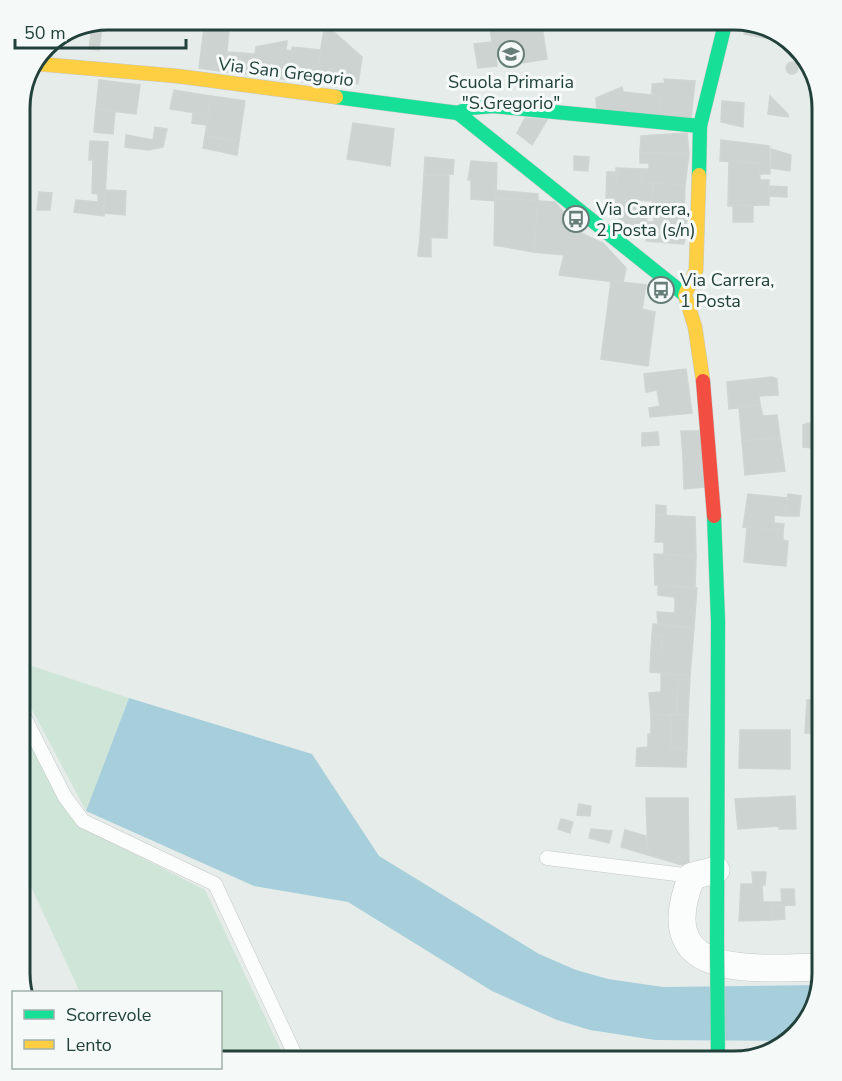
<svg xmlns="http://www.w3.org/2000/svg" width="842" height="1081" font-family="'Nunito Sans',sans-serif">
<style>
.green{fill:#cfe5d7}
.water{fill:#a6cfdb}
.building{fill:#cdd3d1;stroke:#cfd5d2;stroke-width:1.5}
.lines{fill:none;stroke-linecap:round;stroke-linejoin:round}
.lane-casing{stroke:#c3c9c7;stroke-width:15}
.street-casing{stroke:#c3c9c7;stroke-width:28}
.fast-casing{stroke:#c2c9c7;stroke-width:15}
.slow-casing{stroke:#c2c9c7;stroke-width:15}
.jam-casing{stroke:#c2c9c7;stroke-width:15}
.lane{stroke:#fbfcfc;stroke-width:14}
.street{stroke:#fbfcfc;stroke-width:27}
.fast{stroke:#16e098;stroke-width:14}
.slow{stroke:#ffcf43;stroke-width:14}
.jam{stroke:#f24e42;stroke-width:14}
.fast-bridge-casing{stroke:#c2c9c7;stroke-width:15;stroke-linecap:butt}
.fast-bridge{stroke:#16e098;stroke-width:14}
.labels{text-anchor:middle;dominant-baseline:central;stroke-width:6;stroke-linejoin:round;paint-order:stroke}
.street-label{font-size:18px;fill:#22413b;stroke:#f5faf8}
.poi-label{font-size:18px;fill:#22413b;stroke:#f5faf8;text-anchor:start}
.rim{fill:none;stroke:#22413b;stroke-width:3}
</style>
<rect width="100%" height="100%" fill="#e6ece9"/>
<g class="green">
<path d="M20,662l109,36 -43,113 -66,-124z"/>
<path d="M20,721l38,79 18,24 129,66 81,171h-65l-1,-69h-140l-60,-129z"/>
</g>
<path class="water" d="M129,698l183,56 67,102 160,98 37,16 32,9 55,8 156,-2 -8,32 -23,24 -133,-1 -65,-10 -33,-10 -65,-29 -144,-89 -94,-16 -168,-75z"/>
<g class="building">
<path d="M205,20h17l7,9 -4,43 -26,-4z"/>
<path d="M472,20h69l6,39 -24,4 -2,-10 -25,3 1,10 -19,2 -4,-24 18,-2 -3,-19 -17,1z"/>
<path d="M746,22l32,10 7,5 -1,5 -40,-8z"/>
<path d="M325,24l37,33 -4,27 -46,-6 1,-13 5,1z"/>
<path d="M92,27l10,1 -3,22 -10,-1z"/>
<path d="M287,41l-1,9 6,1v-4l28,3 -2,16 -5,-1 -2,18 -73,-10 4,-20 13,1 1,-7z"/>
<path d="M227,52l15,1 -4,20 -13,-1z"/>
<circle cx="792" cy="68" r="6"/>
<path d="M664,79l31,2 -4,37 -32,-3 1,-19 -8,-2v-10l13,-1z"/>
<path d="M99,80l41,5 -4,29 -40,-5z"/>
<path d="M622,87l1,5 37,4 -1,19 -62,-5 -1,-12z"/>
<path d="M174,90l37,6 -3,19 -38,-6z"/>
<path d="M211,96l34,5 -6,40 -34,-5z"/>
<path d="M770,96l18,18v3l-20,-3z"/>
<path d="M722,101l22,2 -1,24 -22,-5z"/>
<path d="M96,109l19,2 -2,23 -19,-2z"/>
<path d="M193,112l15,3 -1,10 -15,-2z"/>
<path d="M525,118l22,2 -15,25 -15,-12z"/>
<path d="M353,123l41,6 -4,37 -43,-7z"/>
<path d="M155,127l12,2 -4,18 -15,3 -23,-3 1,-12 27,5z"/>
<path d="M687,133l2,21 -49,-1 1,-17z"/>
<path d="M205,136l34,5 -2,14 -34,-7z"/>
<path d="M721,140l48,6 1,28h-11v-11l-39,-2z"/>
<path d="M90,141l18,1 -4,74 -30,-4 2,-12 22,2v-8l-6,-1 1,-33h-4z"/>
<path d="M771,149l20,6 -1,16 -19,-3z"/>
<path d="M640,153l49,1 -4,31 -44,-3 1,-13h7v-6h-9z"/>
<path d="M574,156l15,1 -1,14 -14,-1z"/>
<path d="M425,157l29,3 -1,14 -29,1z"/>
<path d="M471,161l26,2 -1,38 -25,-2v-19h-3z"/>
<path d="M729,161l30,2 1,17h9v25l-41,1z"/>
<path d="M616,168l26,1 -1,13 12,1v18l-14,-1 -1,12 9,1 -1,19 -11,-1 -20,-16z"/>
<path d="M607,172h9v26h-10z"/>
<path d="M424,175l25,1 -2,62 -27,-1z"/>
<path d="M653,183l32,2 -1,30 -32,-2z"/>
<path d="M769,186l18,1v10l-18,-1z"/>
<path d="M105,190l21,1 -1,24 -21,-2z"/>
<path d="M495,190l43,4v7l-43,-3z"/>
<path d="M39,192l13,1 -2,17h-13z"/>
<path d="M495,198l43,3 -4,51 -40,-7z"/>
<path d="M538,201l17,1 26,31 22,10 23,25 -3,15 -64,-8 5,-20 -30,-3z"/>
<path d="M733,205l20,1v16h-20z"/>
<path d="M654,214l34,2 -4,28 -38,-3 1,-19h7z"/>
<path d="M420,237h11v20l-13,-1z"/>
<path d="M611,281l35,4 -4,24 13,3 -7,54 -47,-7z"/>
<path d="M686,369l6,44 -42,4 -1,-9 11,-2 -3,-16 -11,2 -2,-18z"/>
<path d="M772,377l5,2 1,16 -19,1 1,9 -31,4 -2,-27z"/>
<path d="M760,405l3,11 14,-1 3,23 -38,3 -3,-34z"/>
<path d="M808,423l12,1 -8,24 -9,-1v-22z"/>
<path d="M681,431h20l2,24 -20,2z"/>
<path d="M658,432l1,13 -17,1v-13z"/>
<path d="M780,438l5,33 -40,4 -3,-34z"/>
<path d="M820,450l2,1v39l-9,-3z"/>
<path d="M703,455l1,32 -20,2 -1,-32z"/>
<path d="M748,494l39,4 -2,18 -11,-1v8l10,1 -1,7 -40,-4z"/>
<path d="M788,494l13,2 -2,20h-14z"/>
<path d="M656,505l10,1v10l-10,-1z"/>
<path d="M656,515l39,2 1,39 -32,-1v-13h-9z"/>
<path d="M747,527l36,4v9l5,1 -2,25 -42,-4z"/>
<path d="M654,554l42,2 -1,32 -40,-3z"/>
<path d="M658,585l39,3 -3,40 -36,-4 -1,-12 18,1v-16l-17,-2z"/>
<path d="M653,624l41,4 -4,47 -40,-3 1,-21h10l1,-15 -10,-1z"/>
<path d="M652,635l10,1 -1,15h-10z"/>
<path d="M661,673l17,2 -1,40h-26l-2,-22 12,-1z"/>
<path d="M678,675h12l-2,40h-11z"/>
<path d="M822,699v34h-17l2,-33z"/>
<path d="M651,715h20v33h16l-1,19 -50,-1 1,-18 11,-1v-13h3z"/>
<path d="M671,715h17l-1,33h-16z"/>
<path d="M740,730h50v39l-51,-1z"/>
<path d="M795,796l1,33h-17v-3l-41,3 -3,-30z"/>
<path d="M646,798h42l1,69 -41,-12z"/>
<path d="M579,804l12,2 -1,10 -13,-1z"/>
<path d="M561,819l12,3 -3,11 -12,-4z"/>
<path d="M591,829l21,2 -3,12 -20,-5z"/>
<path d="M625,830l21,6 2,19 -27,-8z"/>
<path d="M752,872h14l-1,13h-3l1,17h19l-1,-13h13l1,16 -23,1v14l-33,1 2,-37h12z"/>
<path d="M784,905l1,14 -13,1v-14z"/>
</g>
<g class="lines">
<defs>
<g id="lane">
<path d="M20,709l45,88 18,24 132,63 83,177"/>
<path d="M547,858l145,18"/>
</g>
<path id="street" d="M716,870l-24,6c-43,106 62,92 130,91"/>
<g id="fast">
<path d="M336,97l122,16 12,-5 23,-2 207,20"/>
<path d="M458,113l227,182"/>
<path d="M699,175l1,-49 26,-106"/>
<path d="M714,516l4,105 -1,324"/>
</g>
<g id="slow">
<path d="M39,64l138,12 159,21"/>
<path d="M699,175l-3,95 -11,25 10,32 8,54"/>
</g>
<path id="jam" d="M703,381l11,135"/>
</defs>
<use href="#lane" class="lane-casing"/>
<use href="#street" class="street-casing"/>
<use href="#fast" class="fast-casing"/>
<use href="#slow" class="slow-casing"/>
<use href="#jam" class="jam-casing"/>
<use href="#lane" class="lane"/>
<use href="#street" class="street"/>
<use href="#fast" class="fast"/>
<use href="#slow" class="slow"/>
<use href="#jam" class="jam"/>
<defs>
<path id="fast-bridge" d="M717,945l1,116"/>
</defs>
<use href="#fast-bridge" class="fast-bridge-casing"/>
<use href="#fast-bridge" class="fast-bridge"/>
</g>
<defs>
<symbol id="school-ring" viewBox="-11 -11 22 22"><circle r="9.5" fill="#f5faf8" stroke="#677d78" stroke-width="1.5"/><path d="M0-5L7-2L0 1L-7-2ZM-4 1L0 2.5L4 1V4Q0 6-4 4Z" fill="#677d78"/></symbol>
<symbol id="bus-ring" viewBox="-11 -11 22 22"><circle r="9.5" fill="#f5faf8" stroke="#677d78" stroke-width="1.5"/><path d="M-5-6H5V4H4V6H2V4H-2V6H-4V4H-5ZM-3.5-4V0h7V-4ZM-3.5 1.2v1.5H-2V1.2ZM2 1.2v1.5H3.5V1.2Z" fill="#677d78"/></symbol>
</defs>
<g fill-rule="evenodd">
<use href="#school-ring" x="496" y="39" width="30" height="30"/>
<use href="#bus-ring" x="561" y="204" width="30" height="30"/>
<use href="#bus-ring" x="646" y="275" width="30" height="30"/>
</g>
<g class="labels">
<g class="street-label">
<text transform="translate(286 72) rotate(7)">Via San Gregorio</text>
</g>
<g class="poi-label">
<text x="511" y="82" text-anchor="middle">Scuola Primaria<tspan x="511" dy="21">"S.Gregorio"</tspan></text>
<text x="596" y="209">Via Carrera,<tspan x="596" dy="21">2 Posta (s/n)</tspan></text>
<text x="680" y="280">Via Carrera,<tspan x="680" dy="21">1 Posta</tspan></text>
</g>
</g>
<path d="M0 0H842V1081H0ZM108 30H734A78 78 0 0 1 812 108V973A78 78 0 0 1 734 1051H108A78 78 0 0 1 30 973V108A78 78 0 0 1 108 30Z" fill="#f5faf8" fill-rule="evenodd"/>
<path class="rim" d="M108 30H734A78 78 0 0 1 812 108V973A78 78 0 0 1 734 1051H108A78 78 0 0 1 30 973V108A78 78 0 0 1 108 30Z"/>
<rect x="12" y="991" width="210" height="78" fill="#f5faf8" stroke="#a1b0ac" stroke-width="1.5"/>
<rect x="24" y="1010" width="30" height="9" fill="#16e098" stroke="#a1b0ac" stroke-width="1.5"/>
<text x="66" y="1021" font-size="18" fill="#22413b">Scorrevole</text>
<rect x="24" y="1040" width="30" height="9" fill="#ffcf43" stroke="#a1b0ac" stroke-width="1.5"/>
<text x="66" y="1051" font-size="18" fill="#22413b">Lento</text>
<path d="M15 39v9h171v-9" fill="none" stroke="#22413b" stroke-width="3"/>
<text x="24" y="39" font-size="18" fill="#22413b" stroke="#f5faf8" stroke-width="4.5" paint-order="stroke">50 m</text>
</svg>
